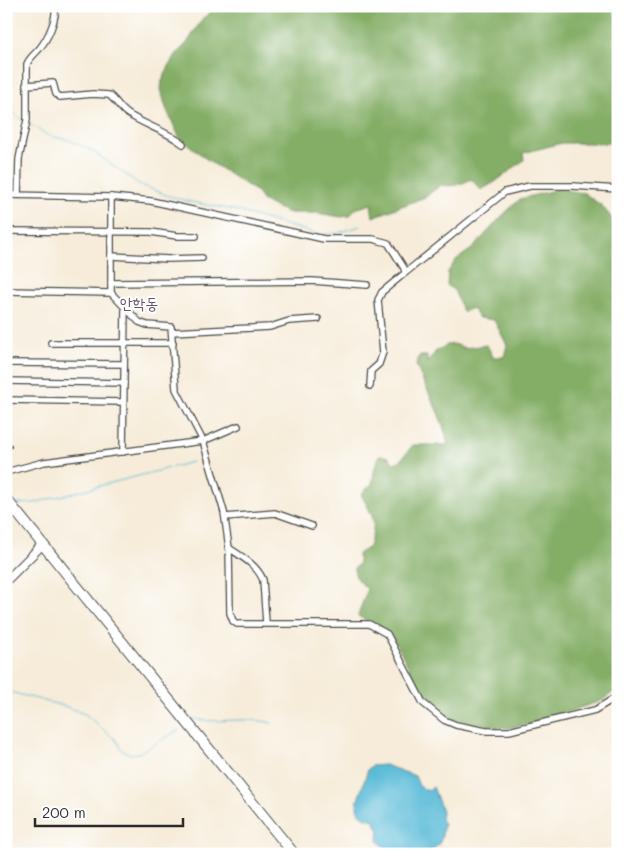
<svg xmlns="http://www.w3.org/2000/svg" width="624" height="860" font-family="Mali,'Poor Story',sans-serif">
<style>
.forest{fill:#84ae66;stroke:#586c48}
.water{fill:#58bad7;stroke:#427281}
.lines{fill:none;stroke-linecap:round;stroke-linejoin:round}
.stream{stroke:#58bad7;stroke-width:1}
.street-casing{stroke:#494845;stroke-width:8}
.secondary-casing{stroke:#494845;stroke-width:10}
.highway-casing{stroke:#494845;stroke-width:12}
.street{stroke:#fff;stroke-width:5.5}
.secondary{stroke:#fff;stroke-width:8}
.highway{stroke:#fff;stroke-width:10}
.labels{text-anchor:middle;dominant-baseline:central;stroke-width:4;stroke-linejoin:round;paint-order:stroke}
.quarter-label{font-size:16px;fill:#625766;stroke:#fff}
</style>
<rect width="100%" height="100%" fill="#fff"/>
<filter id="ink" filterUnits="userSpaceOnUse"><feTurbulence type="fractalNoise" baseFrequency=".02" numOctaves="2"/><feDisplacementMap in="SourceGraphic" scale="10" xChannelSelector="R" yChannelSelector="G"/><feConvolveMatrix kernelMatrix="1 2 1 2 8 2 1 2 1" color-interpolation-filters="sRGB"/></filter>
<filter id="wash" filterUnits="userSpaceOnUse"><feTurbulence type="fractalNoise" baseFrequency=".0096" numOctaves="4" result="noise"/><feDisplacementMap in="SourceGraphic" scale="20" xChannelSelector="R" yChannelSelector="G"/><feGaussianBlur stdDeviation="1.12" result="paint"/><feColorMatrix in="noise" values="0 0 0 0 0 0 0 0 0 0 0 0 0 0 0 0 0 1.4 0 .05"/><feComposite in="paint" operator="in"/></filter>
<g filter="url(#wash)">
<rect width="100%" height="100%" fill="#f6ecd9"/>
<g class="forest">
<path d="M236,6h382v137h-56l-39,10 1,7 -29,22 -14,8 -10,-11c-11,6 -18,8 -30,6l-16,12 -52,20 -2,-13 -16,5 -5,7 -9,1 -24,-4h-28l-18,-8 -9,-5 -6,-9 -47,-30 -30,-24 -13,-29 -5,-18 1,-9 11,-23 14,-15 16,-25 11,-8 5,1z"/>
<path d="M558,189l26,4 18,13 9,11 2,14h5v458l-17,12 -74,24 -20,3 -23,-2 -36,-8 -16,-11 -8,-8 -25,-51 -10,-15 -31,-17 9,-27 -11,-11 -2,-10 5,-4 -1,-10 11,-7c8,-29 5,-27 -8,-53l11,-10 3,-17 5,-12 9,2 4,6 7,-2 13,-16h35c-5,-29 -21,-53 -32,-80l3,-9h8v7l9,-12 11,-6 7,-1 11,4 22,-3 6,12h11l3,-12 -13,-25 -15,-2 -7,-10 -9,4 -9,-22 -7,-4 1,-14 8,-12 17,-12 28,-31 19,-18z"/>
</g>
<path class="water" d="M385,765l30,11 4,10 9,5 5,-4 9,24 -1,9 3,3c-2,8 -1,17 -7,23 -14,14 -48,9 -59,-5l1,-10 -5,-11c-24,-5 -17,-17 -11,-35 2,-5 3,-11 5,-16l3,-3z"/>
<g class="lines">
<g class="stream">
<path d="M6,107l19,15"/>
<path d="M29,124l20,12 20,4 22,10 48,34 27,11 25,7 43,8 83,24h18l25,-8"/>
<path d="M18,504l16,-1 158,-41"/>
<path d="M6,691l58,15 21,8 31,26 6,10 8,4 9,-1 40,-23"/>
<path d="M193,719c25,5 55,-3 79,4"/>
</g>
</g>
</g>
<g filter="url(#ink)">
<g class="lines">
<defs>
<g id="street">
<path d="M26,85l27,-2 3,11 4,3 33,-3 16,1c8,6 11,14 19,19 18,12 39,17 55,30"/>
<path d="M6,195l105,2 40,4 173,38h49l15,4 16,25 1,5 -23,19 -4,8 5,52 -4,12 -8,7 -1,15"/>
<path d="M18,195l1,-36 8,-39v-56c3,-7 8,-10 13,-16 8,-10 17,-29 15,-42"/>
<path d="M111,197v96l28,29 8,3 24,2 5,62 27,52 21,71 5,36 1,65 3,8 4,3h132l18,10 36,69 21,17 12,5 30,6h23l86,-21 23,-14"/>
<path d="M6,231l145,1 26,4h19"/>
<path d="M111,256l57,3 34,-1"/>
<path d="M405,273l100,-81 25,-6h43l45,3"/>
<path d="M111,283l201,-2 55,4"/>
<path d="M6,291l105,2"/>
<path d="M172,332l98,-5 19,-6 29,-2"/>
<path d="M51,343h122"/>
<path d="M6,363l118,1"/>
<path d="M6,381l118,2"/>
<path d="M6,400l117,2"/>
<path d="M6,444l2,2"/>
<path d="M123,452l2,-145"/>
<path d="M10,471l34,-9 159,-21 35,-15"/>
<path d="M225,517l50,-4 37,13"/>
<path d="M229,548c13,9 28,17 34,32l3,43"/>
</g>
<path id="secondary" d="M6,581l33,-33"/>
<path id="highway" d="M6,499l288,355"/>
</defs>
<use href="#street" class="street-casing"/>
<use href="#secondary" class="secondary-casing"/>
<use href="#highway" class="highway-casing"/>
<use href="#street" class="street"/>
<use href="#secondary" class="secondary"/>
<use href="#highway" class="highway"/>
</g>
</g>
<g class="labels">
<g class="quarter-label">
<text x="139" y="302">안학동</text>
</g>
</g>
<rect width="624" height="860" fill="none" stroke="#fff" stroke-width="25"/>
<path d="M35 818v8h148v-8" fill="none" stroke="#2b2b2b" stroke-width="2.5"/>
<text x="42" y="818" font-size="15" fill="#2b2b2b" stroke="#ffffff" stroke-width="4" paint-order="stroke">200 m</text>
</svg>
